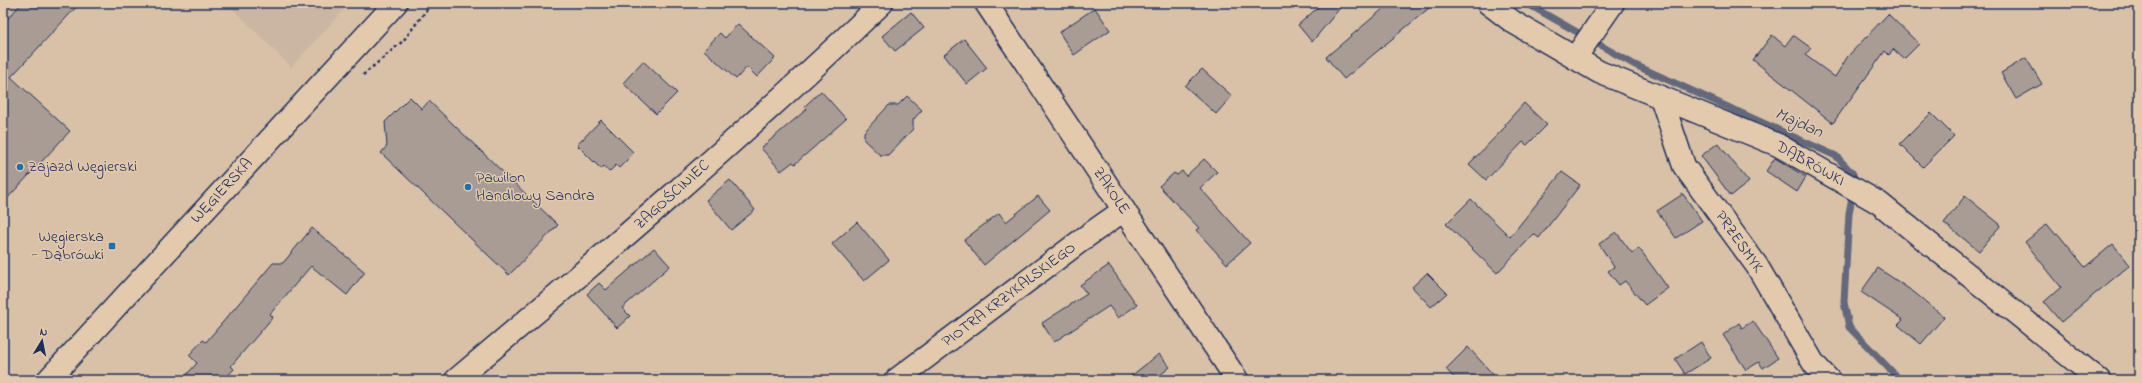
<svg xmlns="http://www.w3.org/2000/svg" width="2142" height="383" font-family="'Indie Flower',sans-serif">
<style>
.built{fill:#cab6a2}
.lines{fill:none;stroke-linecap:round;stroke-linejoin:round}
.stream{stroke:#64677b;stroke-width:7}
.building{fill:#a99c95;stroke:#1b2f5e}
.minor-casing{stroke:#1b2f5e;stroke-width:25}
.major-casing{stroke:#1b2f5e;stroke-width:25}
.path{stroke:#1b2f5e;stroke-width:2.5;stroke-dasharray:3 3;stroke-linecap:butt}
.minor{stroke:#e4caac;stroke-width:22}
.major{stroke:#e4caac;stroke-width:22}
.poi-dot{fill:#1f6fb2;stroke:#e4caac;stroke-width:1.5}
.labels{text-anchor:middle;dominant-baseline:central;stroke-width:3;stroke-linejoin:round;paint-order:stroke}
.street-label{font-size:16px;fill:#1b2f5e;stroke:#e4caac}
.poi-label{font-size:16px;fill:#1b2f5e;stroke:#e4caac;text-anchor:start}
.water-label{font-size:17px;font-style:italic;fill:#2d3d65;stroke:#e4caac}
</style>
<rect width="100%" height="100%" fill="#d8c1a7"/>
<filter id="ink" filterUnits="userSpaceOnUse"><feTurbulence type="fractalNoise" baseFrequency=".025" numOctaves="2"/><feDisplacementMap in="SourceGraphic" scale="8" xChannelSelector="R" yChannelSelector="G"/><feConvolveMatrix kernelMatrix="1 2 1 2 8 2 1 2 1" color-interpolation-filters="sRGB"/></filter>
<g filter="url(#ink)">
<g class="built">
<path d="M3,3h19l-19,20z"/>
<path d="M227,3h123l-59,64z"/>
</g>
<g class="lines">
<path class="stream" d="M1526,3l109,62 201,91 17,18 1,13 -5,26 -5,89 5,25 51,53"/>
</g>
<g class="building">
<path d="M22,3h58l-69,74 59,54 -67,72v-179z"/>
<path d="M1323,3h21l-32,39 -14,-17z"/>
<path d="M1390,3h45l-91,76 -18,-22z"/>
<path d="M1095,8l15,22 -36,25 -15,-23z"/>
<path d="M911,12l13,16 -29,23 -13,-15z"/>
<path d="M1888,14l31,30 -15,15 -11,-10 -4,6 -4,-4 -52,72 -80,-63 19,-25 13,11 8,-11 18,13 -6,7 30,22 13,-21z"/>
<path d="M738,24l37,34 -18,19 -10,-10 -11,12 -32,-29 16,-17 5,5z"/>
<path d="M964,39l23,29 -20,16 -23,-29z"/>
<path d="M2026,58l16,26 -26,15 -15,-26z"/>
<path d="M643,61l34,32 -21,21 -33,-31z"/>
<path d="M1202,69l30,27 -16,18 -31,-28z"/>
<path d="M821,91l25,28 -51,45 -2,-2 -12,9 -20,-23 46,-39 -2,-3z"/>
<path d="M907,96l15,14 -9,10v9l-25,26h-8l-16,-15v-8l25,-27h9z"/>
<path d="M410,97l12,12 7,-8 129,124 -49,50 -128,-122 6,-7 -2,-24z"/>
<path d="M1524,103l23,22 -20,20 -4,-3 -37,38 -17,-16 37,-38 -1,-2z"/>
<path d="M1931,113l23,23 -31,31 -23,-23z"/>
<path d="M601,120l33,33 -15,15 -3,-3 -7,7 -5,-6 -3,3 -24,-24z"/>
<path d="M1718,143l31,39 -18,14 -30,-40z"/>
<path d="M1775,158l31,19 -9,15 -31,-21z"/>
<path d="M1204,159l13,13 -17,16 50,55 -23,21 -31,-34 3,-2 -40,-42 15,-13 3,2 5,-4 4,5z"/>
<path d="M1562,172l18,13 -41,53 -5,-4 -37,39 -51,-49 25,-25 39,38z"/>
<path d="M730,180l25,30 -24,20 -25,-30z"/>
<path d="M1683,194l19,27 -26,17 -19,-27z"/>
<path d="M1038,196l12,14 -66,55 -20,-25 35,-27 7,9z"/>
<path d="M1965,196l36,29 -22,26 -35,-28z"/>
<path d="M857,222l32,38 -25,21 -32,-37z"/>
<path d="M2047,224l9,11 2,-1 27,33 28,-23 17,21 -69,57 -17,-20 17,-15 -36,-45z"/>
<path d="M312,228l53,44 -18,23 -36,-29 -41,48 3,3 -42,49 3,3 -10,11h-42l15,-17 -8,-8 14,-15 3,2 67,-79h10z"/>
<path d="M1616,232l16,21 7,-5 29,40 -23,17 -20,-24 -6,4 -11,-14 6,-4 -15,-23z"/>
<path d="M654,248l16,18 -48,42 8,8 -13,12 -30,-34 12,-11 7,7z"/>
<path d="M1109,265l28,40 -19,13 -9,-12 -55,36 -12,-19 45,-29 -7,-9z"/>
<path d="M1878,268l37,25 29,24 -23,27 -23,-19 5,-5 -42,-28z"/>
<path d="M1427,273l20,20 -16,14 -19,-20z"/>
<path d="M1753,321l25,37 -15,10 -4,-6 -13,8 -23,-35 16,-12 3,5z"/>
<path d="M1701,342l10,16 -26,16 -10,-15z"/>
<path d="M1468,347l30,33h-42l-10,-11z"/>
<path d="M1159,354l11,13 -16,13h-28z"/>
</g>
<g class="lines">
<defs>
<g id="minor">
<path d="M986,3l251,377"/>
<path d="M1488,3l25,19 86,50 179,73 101,58 220,177"/>
<path d="M1575,58l38,-55"/>
<path d="M1661,97l23,69 73,100 57,98 15,16"/>
<path d="M456,380c145,-122 289,-245 426,-377"/>
<path d="M896,380l191,-144 37,-26"/>
</g>
<path id="major" d="M48,380l348,-377"/>
</defs>
<use href="#minor" class="minor-casing"/>
<use href="#major" class="major-casing"/>
<path class="path" d="M363,75l40,-34 29,-38"/>
<use href="#minor" class="minor"/>
<use href="#major" class="major"/>
</g>
</g>
<g class="poi-dot">
<circle cx="20" cy="167" r="4"/>
<circle cx="468" cy="187" r="4"/>
<rect x="108" y="242" width="8" height="8" rx="2"/>
</g>
<g class="labels">
<g class="street-label">
<text transform="translate(1810 164) rotate(29)">DĄBRÓWKI</text>
<text transform="translate(222 191) rotate(-47)">WĘGIERSKA</text>
<text transform="translate(1111 191) rotate(56)">ZAKOLE</text>
<text transform="translate(672 195) rotate(-42)">ZAGOŚCINIEC</text>
<text transform="translate(1739 242) rotate(55)">PRZESMYK</text>
<text transform="translate(1009 295) rotate(-37)">PIOTRA KRZYKALSKIEGO</text>
</g>
<g class="poi-label">
<text x="28" y="167">Zajazd Węgierski</text>
<text x="476" y="178">Pawilon<tspan x="476" dy="18">Handlowy Sandra</tspan></text>
<text x="104" y="237" text-anchor="end">Węgierska<tspan x="104" dy="18">- Dąbrówki</tspan></text>
</g>
<g class="water-label">
<text transform="translate(1799 123) rotate(24)">Majdan</text>
</g>
</g>
<rect width="2142" height="383" fill="none" stroke="#e4caac" stroke-width="16"/>
<rect x="8" y="8" width="2126" height="367" fill="none" stroke="#1b2f5e" stroke-width="1.5" filter="url(#ink)"/>
<g transform="translate(42 341) rotate(10)" stroke="#e4caac" stroke-width="3" paint-order="stroke">
<path d="M0-3L7 15L0 10L-7 15Z" fill="#1b2f5e"/>
<text y="-6" font-size="11" font-weight="bold" text-anchor="middle" fill="#1b2f5e">N</text>
</g>
</svg>
